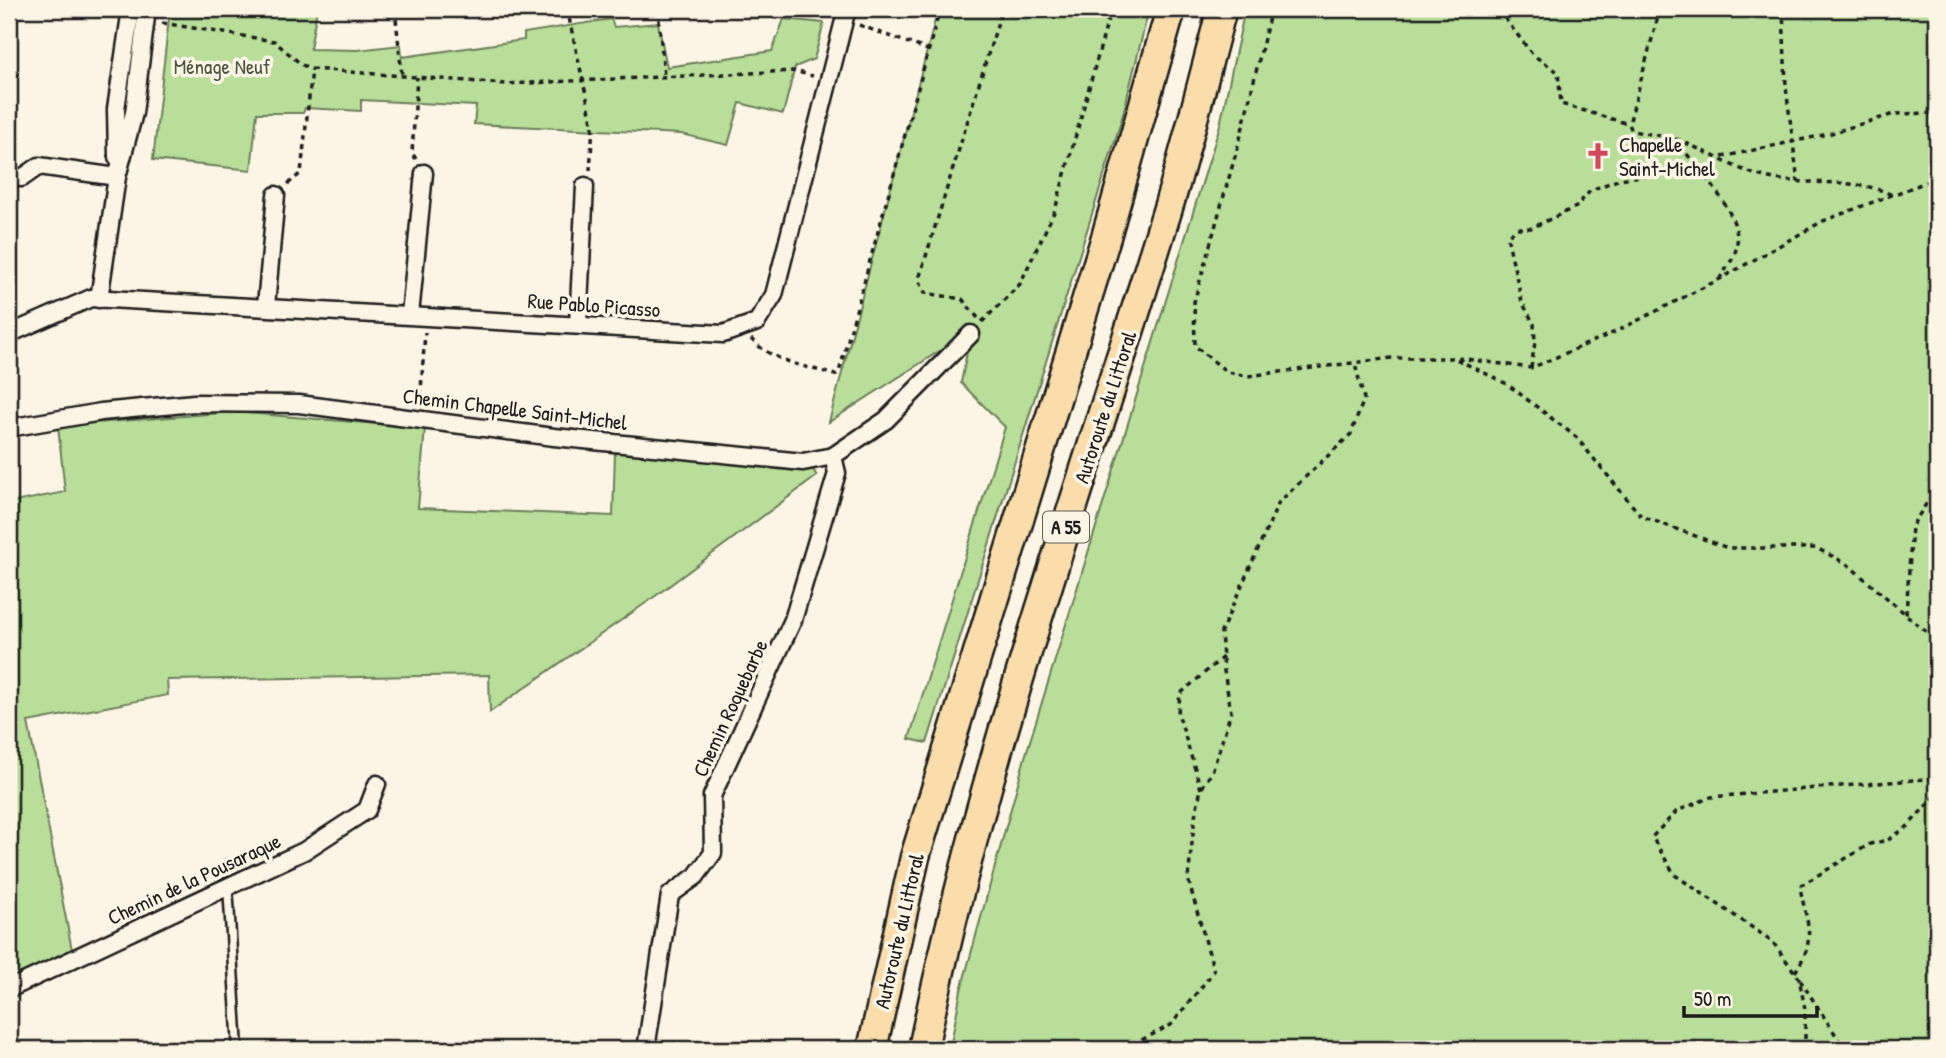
<svg xmlns="http://www.w3.org/2000/svg" width="1946" height="1058" font-family="'Patrick Hand',sans-serif">
<style>
.green{fill:#b8de99;stroke:#6a7d5a;stroke-width:2}
.lines{fill:none;stroke-linecap:round;stroke-linejoin:round}
.service-casing{stroke:#1c1c1c;stroke-width:13}
.minor-casing{stroke:#1c1c1c;stroke-width:21}
.motorway-casing{stroke:#1c1c1c;stroke-width:33}
.path{stroke:#1c1c1c;stroke-width:3.5;stroke-dasharray:5 5;stroke-linecap:butt}
.service{stroke:#fcf5e5;stroke-width:8}
.minor{stroke:#fcf5e5;stroke-width:16}
.motorway{stroke:#fbddab;stroke-width:28}
.labels{text-anchor:middle;dominant-baseline:central;stroke-width:7;stroke-linejoin:round;paint-order:stroke}
.shield{fill:#fcf5e5;stroke:#5f5d58;stroke-width:2}
.shield-label{font-size:19px;font-weight:bold;fill:#1c1c1c}
.park-label{font-size:21px;fill:#4b5642;stroke:#fcf5e5}
.poi-label{font-size:21px;fill:#1c1c1c;stroke:#fcf5e5;text-anchor:start}
.street-label{font-size:21px;fill:#1c1c1c;stroke:#fcf5e5}
</style>
<rect width="100%" height="100%" fill="#fcf5e5"/>
<filter id="ink" filterUnits="userSpaceOnUse"><feTurbulence type="fractalNoise" baseFrequency=".0143" numOctaves="2"/><feDisplacementMap in="SourceGraphic" scale="14" xChannelSelector="R" yChannelSelector="G"/><feConvolveMatrix kernelMatrix="1 2 1 2 8 2 1 2 1" color-interpolation-filters="sRGB"/></filter>
<g filter="url(#ink)">
<g class="green">
<path d="M170,9h147l-7,40 47,1 44,-5 1,12 122,-17v-7l87,-14 3,8 44,-4 9,44 105,-16 12,-32 40,4 -10,36 -19,8 -12,47 -43,-11 -12,42 -47,-11 -207,-10 2,-18 -115,-6v11l-56,-3 -2,5h-46l-6,57 -98,-10z"/>
<path d="M938,9h211l-27,109 -195,625 -18,-4 96,-312 -44,-44 6,-31 -12,-11 -126,81z"/>
<path d="M1245,9h692v1040h-987l11,-59 65,-236 194,-629z"/>
<path d="M234,412l191,16 -7,80 195,8 2,-64 197,16 5,8 -167,124 -160,112 -1,-37 -322,5 1,15 -140,27 44,228 -63,29v-476l56,-11 -7,-66z"/>
</g>
<g class="lines">
<defs>
<path id="service" d="M228,886l10,163"/>
<g id="minor">
<path d="M117,157l-1,-48 15,-100"/>
<path d="M9,176l13,2 17,-12 78,11"/>
<path d="M99,299l18,-122 17,-64 13,-104"/>
<path d="M266,306l10,-111"/>
<path d="M410,315l14,-142"/>
<path d="M578,325l7,-139"/>
<path d="M9,334l82,-36 632,36 34,-12 17,-27 73,-286"/>
<path d="M9,428l92,-16 93,-9 105,1 255,33 249,25 30,-6 53,-36 85,-86"/>
<path d="M9,989l295,-138 63,-41 10,-26"/>
<path d="M646,1049l24,-154 26,-19 17,-23 -1,-57 81,-176 44,-147 -4,-17"/>
</g>
<g id="motorway">
<path d="M872,1049l43,-192 191,-620 65,-228"/>
<path d="M923,1049c58,-286 159,-562 245,-841 20,-65 36,-133 54,-199"/>
</g>
</defs>
<use href="#service" class="service-casing"/>
<use href="#minor" class="minor-casing"/>
<use href="#motorway" class="motorway-casing"/>
<g class="path">
<path d="M395,9l7,67"/>
<path d="M567,9l26,117 -3,44"/>
<path d="M658,9l6,67"/>
<path d="M1271,9l-30,126 -47,167 1,44 32,26 21,4 144,-18h62l53,26 69,53 65,79 87,32h88l30,15 91,78"/>
<path d="M1504,9l-1,7 30,39 25,17 3,32 68,20"/>
<path d="M1660,9l-31,115 3,7 42,7c19,26 72,77 62,111 -2,10 -11,21 -16,29"/>
<path d="M1783,9l3,78 12,95"/>
<path d="M162,23l112,18 28,24 10,4 194,15 288,-13 19,5"/>
<path d="M859,25l69,25"/>
<path d="M1676,139c29,11 59,31 89,38 41,10 89,-1 127,18"/>
<path d="M1722,157l106,-23 66,-20 43,-1"/>
<path d="M416,159l-4,-6 5,-76"/>
<path d="M288,184l13,-11 11,-104"/>
<path d="M978,318l-16,-19 -37,-6 -6,-14 83,-270"/>
<path d="M982,322l38,-38 35,-74 56,-201"/>
<path d="M751,339c22,23 54,27 84,36l4,-3 101,-363"/>
<path d="M1458,358l73,10 84,-36 105,-53 103,-58 114,-43"/>
<path d="M1531,368l4,-26 -1,-18 -12,-22 -15,-66 10,-8h14l45,-21 15,-17 29,-11 76,-11"/>
<path d="M420,405l5,-73"/>
<path d="M1906,614l6,-88 25,-39"/>
<path d="M1201,789l-23,-76 2,-19 43,-37"/>
<path d="M1795,972c24,-35 10,-51 5,-86l70,-42 18,-4 19,-13 30,-33"/>
<path d="M1800,980l45,69"/>
<path d="M1124,1049l47,-24 43,-54 -26,-92 7,-63 6,-27 11,-17 19,-60 -7,-41 -3,-39 58,-130 72,-68 13,-35 -9,-35"/>
<path d="M1805,1049v-40l-6,-31 -27,-37 -97,-66 -23,-38 25,-26 34,-14 226,-19"/>
</g>
<use href="#service" class="service"/>
<use href="#minor" class="minor"/>
<use href="#motorway" class="motorway"/>
</g>
</g>
<defs>
<symbol id="church-bare" viewBox="-9 -9 18 18"><path d="M-1.2-6h2.4v3.5h3.3v2.4h-3.3V6h-2.4V-.1h-3.3v-2.4h3.3Z" fill="#d1495b" stroke="#fcf5e5" stroke-width="2.5" paint-order="stroke"/></symbol>
</defs>
<g fill-rule="evenodd">
<use href="#church-bare" x="1579" y="137" width="38" height="38"/>
</g>
<g class="labels">
<rect class="shield" x="1043" y="511.5" width="46" height="31" rx="5"/>
<g class="shield-label">
<text x="1066" y="527">A 55</text>
</g>
<g class="park-label">
<text x="222" y="66">Ménage Neuf</text>
</g>
<g class="poi-label">
<text x="1619" y="144">Chapelle<tspan x="1619" dy="24">Saint-Michel</tspan></text>
</g>
<g class="street-label">
<text transform="translate(594 305) rotate(4)">Rue Pablo Picasso</text>
<text transform="translate(1105 407) rotate(-72)">Autoroute du Littoral</text>
<text transform="translate(515 409) rotate(7)">Chemin Chapelle Saint-Michel</text>
<text transform="translate(730 708) rotate(-65)">Chemin Roquebarbe</text>
<text transform="translate(194 879) rotate(-25)">Chemin de la Pousaraque</text>
<text transform="translate(899 931) rotate(-77)">Autoroute du Littoral</text>
</g>
</g>
<rect width="1946" height="1058" fill="none" stroke="#fcf5e5" stroke-width="35"/>
<rect x="18" y="18" width="1911" height="1023" fill="none" stroke="#1c1c1c" stroke-width="2.5" filter="url(#ink)"/>
<path d="M1684 1006v10h133v-10" fill="none" stroke="#1c1c1c" stroke-width="3.5"/>
<text x="1694" y="1006" font-size="21" fill="#1c1c1c" stroke="#fcf5e5" stroke-width="5" paint-order="stroke">50 m</text>
</svg>
